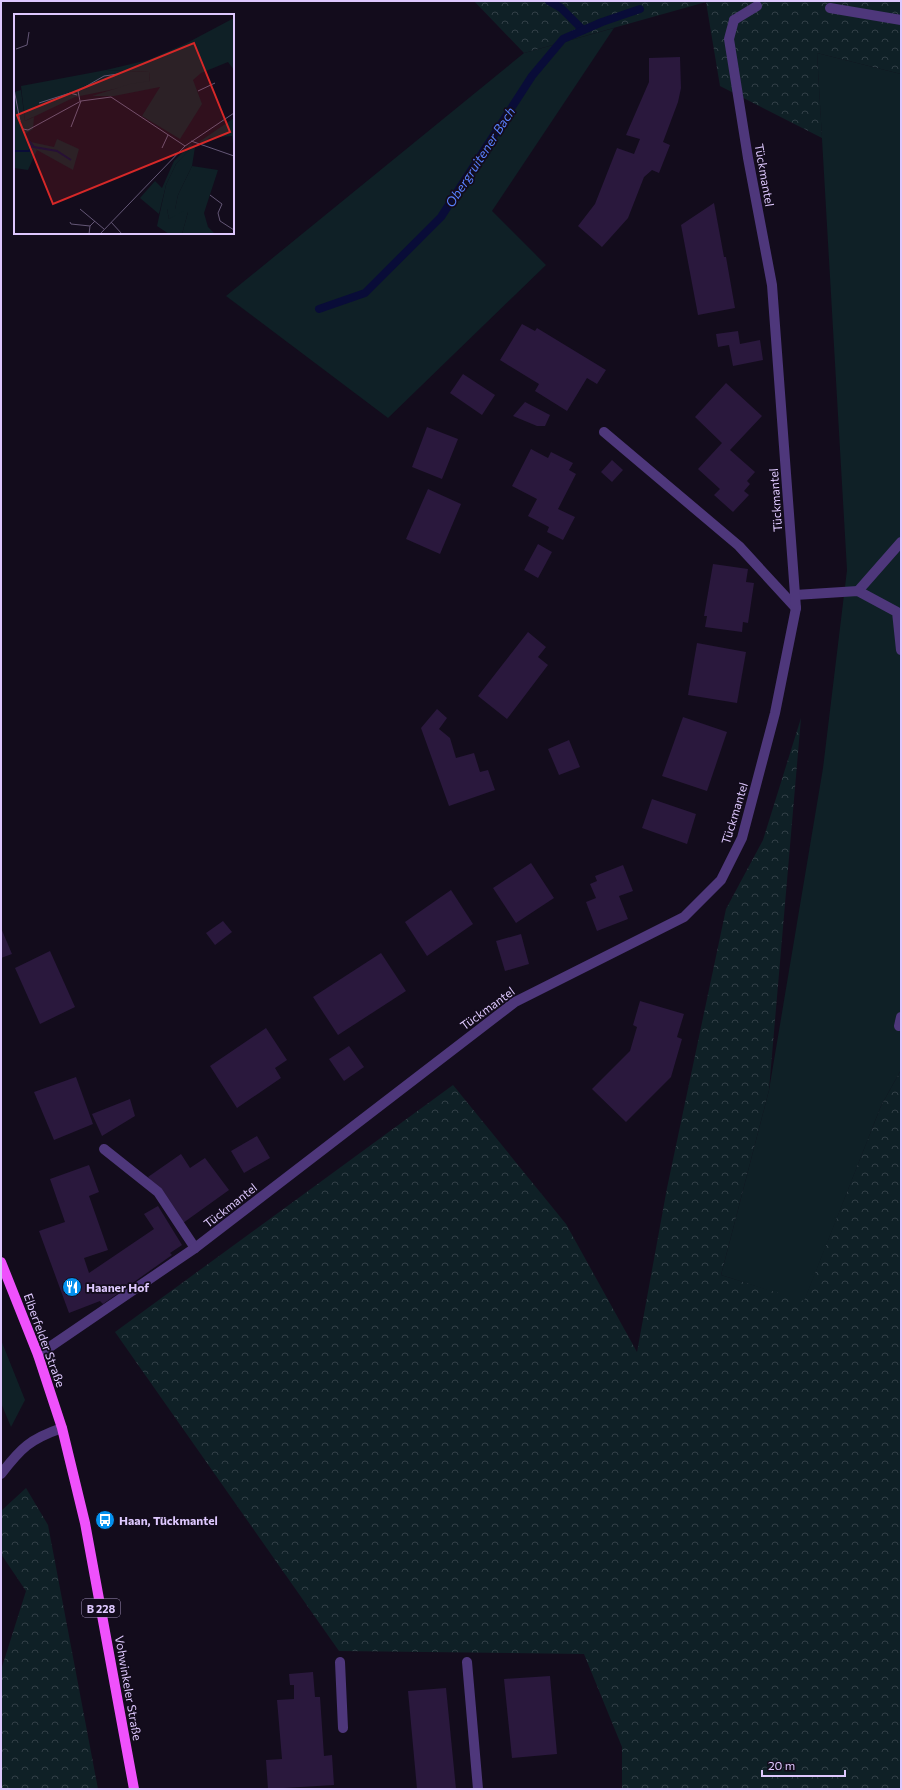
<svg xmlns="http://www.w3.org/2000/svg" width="902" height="1790" font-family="Commissioner,sans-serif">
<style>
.green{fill:#0f2026}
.forest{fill:url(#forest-crowns)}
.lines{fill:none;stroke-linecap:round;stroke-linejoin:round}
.stream{stroke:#090c38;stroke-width:8}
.building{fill:#2a183d}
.lane{stroke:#4e377b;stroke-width:10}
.street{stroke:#4e377b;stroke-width:10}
.primary{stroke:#ef51fc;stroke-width:10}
.labels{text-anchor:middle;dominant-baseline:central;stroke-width:3.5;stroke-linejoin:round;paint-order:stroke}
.shield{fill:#130c1c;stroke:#a190ba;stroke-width:1}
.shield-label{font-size:11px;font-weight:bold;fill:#dec8fe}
.street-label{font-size:12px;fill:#dec8fe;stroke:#130c1c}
.poi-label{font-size:12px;font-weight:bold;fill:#dec8fe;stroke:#130c1c;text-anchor:start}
.water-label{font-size:13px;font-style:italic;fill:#587ffc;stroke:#130c1c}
.inset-river{fill:none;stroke:#090c38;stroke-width:2}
.inset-road{fill:none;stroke:#645776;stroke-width:1}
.view{fill:#d62828;fill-opacity:0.15;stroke:#d62828;stroke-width:2}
.inset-edge{fill:none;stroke:#dec8fe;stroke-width:2}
</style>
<defs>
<pattern id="forest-crowns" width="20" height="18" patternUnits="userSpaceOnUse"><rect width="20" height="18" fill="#0f2026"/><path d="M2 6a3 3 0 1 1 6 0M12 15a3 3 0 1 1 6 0" fill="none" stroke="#323f47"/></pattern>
</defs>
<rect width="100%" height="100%" fill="#130c1c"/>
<g class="green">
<path d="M614,28l-122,183 54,54 -158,153 -162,-122 298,-243z"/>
<path d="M817,53l84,21v996l-20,36 -77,196 -83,-27 48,-185 54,-322 24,-198z"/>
<path d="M1,1340l24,60 -14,27 -10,-24z"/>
</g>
<g class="forest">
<path d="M474,1h427v73l-84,-21 5,85 -102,-52 -14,-84 -182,51z"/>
<path d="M801,718l-32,372 -48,185 83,26 77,-195 20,-36v719h-279v-42l-38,-93 -245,-3 -224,-319 338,-247 113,139 71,128 30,-164 59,-279 37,-69z"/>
<path d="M26,1488l22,37 50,264h-97v-119l25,-79 -25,-37v-43z"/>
</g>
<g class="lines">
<g class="stream">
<path d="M549,1l12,7 22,22"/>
<path d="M319,309l46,-16 76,-76 91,-141 31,-37 39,-17 38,-13"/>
</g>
</g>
<g class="building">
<path d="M680,57l1,31 -3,14 -15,40 7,3 -11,28 -7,-3 -8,7 -16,41 -26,29 -24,-21 17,-22 22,-56 17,6 6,-15 -14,-4 23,-53v-24z"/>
<path d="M714,203l10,54h2l9,51 -37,7 -17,-90z"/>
<path d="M522,324l13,7 2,-3 69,42 -9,14 -10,-6 -20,33 -32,-20 4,-7 -39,-24z"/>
<path d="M738,331l2,13 20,-4 3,20 -30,6 -4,-21 -11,2 -2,-13z"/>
<path d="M463,374l32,21 -13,20 -32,-22z"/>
<path d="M726,383l36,33 -32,34 25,22 -8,9 3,3 -6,7 5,4 -16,17 -19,-17 6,-6 -22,-20 24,-26 -27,-26z"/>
<path d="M525,402l25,13 -5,11h-8l-24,-10z"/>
<path d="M427,427l31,12 -16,40 -30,-12z"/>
<path d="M531,449l17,9 3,-6 22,11 -4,7 7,4 -18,35 17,8 -12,23 -16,-8 2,-5 -21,-11 9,-17 -25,-13z"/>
<path d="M612,460l11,10 -11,12 -11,-10z"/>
<path d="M428,489l33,15 -21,50 -34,-15z"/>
<path d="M538,544l14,8 -14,26 -14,-8z"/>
<path d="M713,564l35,5 -2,13 8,1 -6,40 -5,-1 -1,10 -37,-5 2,-11h-3z"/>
<path d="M528,632l18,15 -8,10 10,8 -41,54 -29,-23z"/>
<path d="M697,643l49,9 -9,51 -49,-8z"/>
<path d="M437,709l10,9 -8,11 11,9 6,20 18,-5 6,19 8,-2 7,20 -46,16 -28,-78z"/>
<path d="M683,717l44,15 -20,59 -45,-15z"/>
<path d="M569,740l11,27 -21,8 -11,-26z"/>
<path d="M652,799l44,15 -9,30 -45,-16z"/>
<path d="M531,863l23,35 -38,25 -23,-35z"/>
<path d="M623,865l10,26 -14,5 9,23 -31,12 -11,-29 10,-4 -6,-14 7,-3 -2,-5z"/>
<path d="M451,890l22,34 -46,32 -22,-34z"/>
<path d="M223,921l9,11 -17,13 -9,-12z"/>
<path d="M1,928l11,26 -11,4z"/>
<path d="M521,934l8,30 -24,7 -9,-30z"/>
<path d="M50,951l25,56 -35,17 -25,-56z"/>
<path d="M381,953l25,38 -68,44 -25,-38z"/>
<path d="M640,1001l44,13 -7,23 5,2 -11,38 -45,45 -34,-33 38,-38 7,-24 -4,-2z"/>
<path d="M266,1028l21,32 -12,8 6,10 -44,30 -27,-42z"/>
<path d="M349,1046l15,21 -20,14 -15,-22z"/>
<path d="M76,1077l17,47 -39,16 -20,-48z"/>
<path d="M130,1099l5,17 -33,20 -10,-22z"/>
<path d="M257,1136l13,22 -26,15 -13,-22z"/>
<path d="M181,1154l9,14 15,-10 24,32 -46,33 -35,-46z"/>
<path d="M89,1165l10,27 -10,4 19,54 -24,8 5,15 65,-44 -10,-15 14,-8 24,39 -12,8 2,2 -69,49 -3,-3 -31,12 -30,-82 26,-9 -15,-43z"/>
<path d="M313,1672l2,25h5l4,59 8,-1 2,30 -66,4 -2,-29 16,-1 -5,-59 17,-1v-14h-4l-1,-11z"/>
<path d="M550,1676l7,78 -45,4 -8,-79z"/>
<path d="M446,1688l10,101h-39l-9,-98z"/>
</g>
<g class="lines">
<g class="lane">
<path d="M830,8l71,12"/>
<path d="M734,20l23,-14"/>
<path d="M604,432l135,114 57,62"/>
<path d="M858,591l43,-49"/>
<path d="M795,595l63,-4 39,21 4,38"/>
<path d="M899,1026l2,-9"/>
<path d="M104,1149l54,43 37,56"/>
<path d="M340,1662l3,66"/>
<path d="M467,1662l11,127"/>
</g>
<g class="street">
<path d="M38,1355l157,-107 320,-246 169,-85 37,-37 21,-42 33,-125 21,-105 -24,-323 -24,-127 -19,-119 5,-19"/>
<path d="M1,1474c20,-26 29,-35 61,-46"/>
</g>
<path class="primary" d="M1,1262l37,93 24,73 23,95 49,266"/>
</g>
<defs>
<symbol id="restaurant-disc" viewBox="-11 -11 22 22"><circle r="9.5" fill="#0491ee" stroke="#130c1c"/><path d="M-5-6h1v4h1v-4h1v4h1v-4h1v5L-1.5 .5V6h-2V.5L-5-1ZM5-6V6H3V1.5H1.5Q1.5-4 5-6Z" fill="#fff"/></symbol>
<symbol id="bus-disc" viewBox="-11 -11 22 22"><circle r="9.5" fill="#0491ee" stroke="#130c1c"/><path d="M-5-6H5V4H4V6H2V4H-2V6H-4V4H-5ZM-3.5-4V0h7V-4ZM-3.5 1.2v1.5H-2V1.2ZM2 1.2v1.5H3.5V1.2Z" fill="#fff"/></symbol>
</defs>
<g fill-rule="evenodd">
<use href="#restaurant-disc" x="61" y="1276" width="22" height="22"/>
<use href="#bus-disc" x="94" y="1509" width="22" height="22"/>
</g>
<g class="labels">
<rect class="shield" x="82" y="1599" width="38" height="18" rx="3"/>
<g class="shield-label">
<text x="101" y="1608">B 228</text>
</g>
<g class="street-label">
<text transform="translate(765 175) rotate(80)">Tückmantel</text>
<text transform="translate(775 500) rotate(-94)">Tückmantel</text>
<text transform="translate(734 813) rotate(-73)">Tückmantel</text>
<text transform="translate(487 1008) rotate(-36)">Tückmantel</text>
<text transform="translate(230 1205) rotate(-38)">Tückmantel</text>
<text transform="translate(45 1340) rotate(70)">Elberfelder Straße</text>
<text transform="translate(129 1688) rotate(80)">Vohwinkeler Straße</text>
</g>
<g class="poi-label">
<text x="86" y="1287">Haaner Hof</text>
<text x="119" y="1520">Haan, Tückmantel</text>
</g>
<g class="water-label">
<text transform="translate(480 157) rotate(-57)">Obergruitener Bach</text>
</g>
</g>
<g transform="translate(14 14)">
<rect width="220" height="220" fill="#130c1c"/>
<path d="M92,56l43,2 1,10 -75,15 -50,24 -4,-35zM43,125l22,10 -6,21 -36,-20 -6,-8 23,5zM176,131l3,1 -17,18 -10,21 -7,29 -19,-16 15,-17 7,7 12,-27zM178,152l26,4 -14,43 4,14 7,7h-33l6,-22 -19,7 -2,-10h8l3,-14z" fill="#0f2026"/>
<path d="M220,4v52l-6,-8 -27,11 -8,7 9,24 -22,35 -38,-23 18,-29 -46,9h-22l38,-12 20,-3 -1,-9 -43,-2 42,-10 37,-16zM7,76l4,31 9,-4 -1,12 -8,5 12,16 -9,20 -14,-2v-76zM220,104v35l-2,-17 -23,2 -5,6 -5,-2zM179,132l2,1 -3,19 -14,29 -3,14h-8l2,10 16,-9 3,2 -6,22h-13l-12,-8 9,-41 10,-21z" fill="#0f2026"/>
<path class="inset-river" d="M14,126l6,7 23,4 14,9M0,137h15l4,-6"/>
<path class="inset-road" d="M2,35l11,-4 2,-13M0,75l6,32M184,77l17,-8M66,87l-2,-10 26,-15 14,-2M25,89l31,-10 7,2M57,113l10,-26M9,115l5,1 53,-29 30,-4 74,49M177,127l43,15M148,134l6,-13M196,181l12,9 -4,9 2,8 14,9M66,195l24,20M56,208l1,2 19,2M97,208l11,12M75,220l1,-8 5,-5M86,220l85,-88 49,-33"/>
<path class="view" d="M180,29l36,89 -177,72 -36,-89z"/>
<rect width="220" height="220" class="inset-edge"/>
</g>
<rect width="902" height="1790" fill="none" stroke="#dec8fe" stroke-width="4"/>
<path d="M762 1770v6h83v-6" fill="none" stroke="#dec8fe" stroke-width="2"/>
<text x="768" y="1770" font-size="12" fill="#dec8fe" stroke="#130c1c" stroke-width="3" paint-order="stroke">20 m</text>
</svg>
